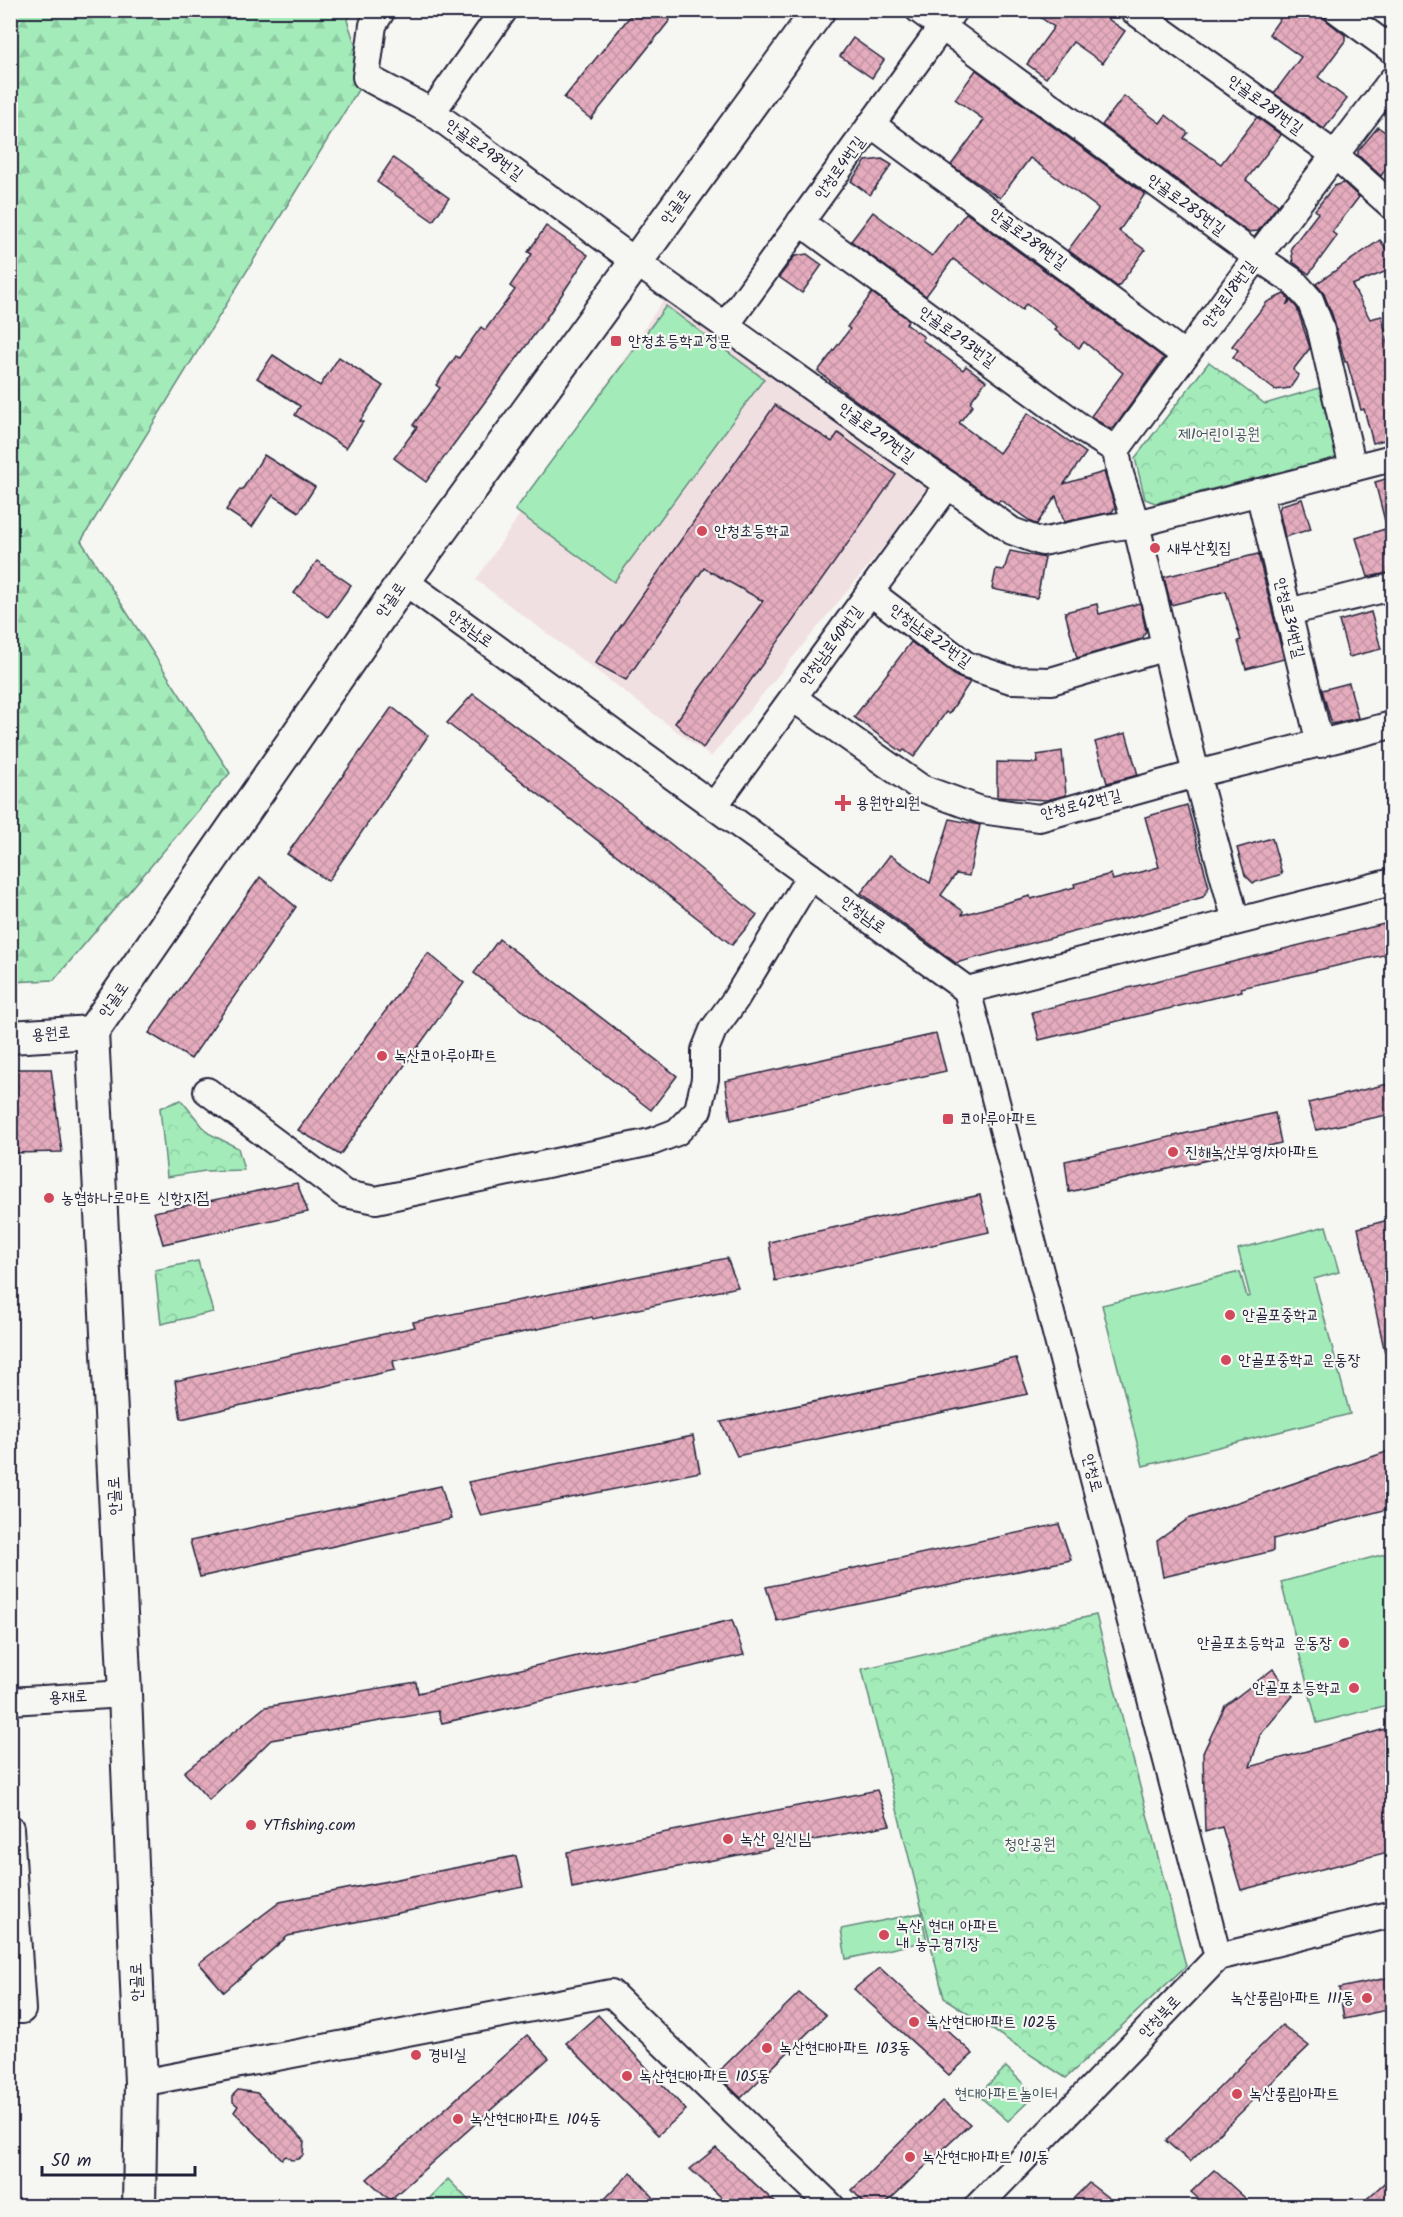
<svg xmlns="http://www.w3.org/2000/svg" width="1403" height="2217" font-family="Kalam,'Poor Story',sans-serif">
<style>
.built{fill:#f1e0e2}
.forest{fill:url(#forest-firs);stroke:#62877a;stroke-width:1.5}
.park{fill:url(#park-crowns);stroke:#62877a;stroke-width:1.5}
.pitch{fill:#a3ecba;stroke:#62877a;stroke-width:1.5}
.building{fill:url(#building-cross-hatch);stroke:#22223b;stroke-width:1.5}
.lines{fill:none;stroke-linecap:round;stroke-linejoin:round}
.minor-casing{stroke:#22223b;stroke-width:30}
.major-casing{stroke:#22223b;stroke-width:36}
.minor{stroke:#f6f6f2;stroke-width:26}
.major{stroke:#f6f6f2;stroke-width:32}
.poi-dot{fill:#d1495b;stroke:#f6f6f2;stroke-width:2}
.labels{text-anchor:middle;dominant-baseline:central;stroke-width:4.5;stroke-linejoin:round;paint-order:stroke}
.street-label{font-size:16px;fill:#22223b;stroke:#f6f6f2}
.poi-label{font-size:16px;fill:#22223b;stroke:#f6f6f2;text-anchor:start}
.park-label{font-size:16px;fill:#42545b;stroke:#f6f6f2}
</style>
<defs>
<pattern id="forest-firs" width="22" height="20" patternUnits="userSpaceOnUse" patternTransform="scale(1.5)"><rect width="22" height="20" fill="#a3ecba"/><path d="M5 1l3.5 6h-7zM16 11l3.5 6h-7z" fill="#8ccaa1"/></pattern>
<pattern id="park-crowns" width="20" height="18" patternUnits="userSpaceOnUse" patternTransform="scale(1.5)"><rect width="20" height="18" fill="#a3ecba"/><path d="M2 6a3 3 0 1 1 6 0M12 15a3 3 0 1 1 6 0" fill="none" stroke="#8ccaa1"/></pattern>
<pattern id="building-cross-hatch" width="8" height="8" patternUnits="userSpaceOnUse" patternTransform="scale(1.5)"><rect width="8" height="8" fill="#e5acbe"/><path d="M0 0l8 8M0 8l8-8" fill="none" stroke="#c494a4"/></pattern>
</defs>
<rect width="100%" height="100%" fill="#f6f6f2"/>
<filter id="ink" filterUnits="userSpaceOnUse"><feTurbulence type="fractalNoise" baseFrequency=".0167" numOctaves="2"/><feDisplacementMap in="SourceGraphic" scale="12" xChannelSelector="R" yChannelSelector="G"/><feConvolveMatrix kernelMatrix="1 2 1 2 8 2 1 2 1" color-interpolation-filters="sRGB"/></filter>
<g filter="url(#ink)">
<path class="built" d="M668,293l268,190 -225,274 -235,-177z"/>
<path class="forest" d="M10,11h344l-7,9 19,57 -285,464 149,232 -176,207 -43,2z"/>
<g class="park">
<path d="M1209,362l56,42 54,-16 19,65 -4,6 -179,44 -10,-4 -10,-41z"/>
<path d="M181,1100l27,33 30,15 6,22 -39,1 -38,6 -7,-69z"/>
<path d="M198,1261l15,51 -52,12 -6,-54z"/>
<path d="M1096,1615l90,351 -120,112 -122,-80 -82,-329z"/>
<path d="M1006,2067l29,28 -27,26 -30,-26z"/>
<path d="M448,2179l26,27h-39l-7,-6z"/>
</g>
<g class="pitch">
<path d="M666,306l98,73 -150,203 -99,-72z"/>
<path d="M1326,1226l13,46 -25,7 36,135 -207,52 -41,-161 138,-33 7,25 3,-1 -12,-47z"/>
<path d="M1392,1552v152l-75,19 -36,-141z"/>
<path d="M921,1913l6,28 -81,18 -5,-30z"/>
</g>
<g class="building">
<path d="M635,10h23l12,10 -79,99 -27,-21z"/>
<path d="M1030,10h65l30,21 -22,32 -30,-21 -27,36 -19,-14 27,-37z"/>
<path d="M1286,10h27l32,25v6l-27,36 29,22 -23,30 -50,-36 27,-36 -32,-23z"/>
<path d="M853,38l31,22 -12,18 -32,-22z"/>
<path d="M976,70l169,124 -26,37 26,19 -27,37 -50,-37 29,-39 1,-3 -68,-50 -30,40 -49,-33 33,-45 -29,-21z"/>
<path d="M1124,96l36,27 6,-8 22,18 -4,5 37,26 36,-47 24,18 -35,45 32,25 -20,26 -10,1 -146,-107z"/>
<path d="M1378,127l14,10v22l-11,17 -23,-21v-4z"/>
<path d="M393,158l56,40 -16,23 -56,-39z"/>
<path d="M882,159l10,6 -22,30 -19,-14 15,-20z"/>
<path d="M1344,183l15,14 -27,35 5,4 -28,38 -16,-12 -2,-14 27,-35 -3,-3 19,-24z"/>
<path d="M873,212l59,44 34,-43 198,145 -50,70 -4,1 -19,-13 32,-43 -39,-31 -5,6 -24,-18 2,-3 -31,-23 -4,6 -69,-51 -27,37 -75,-55z"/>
<path d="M546,226l42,29 -43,65 -119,162 -32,-24 23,-31 -4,-2 27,-37 -4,-3 20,-29 3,2 22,-31 4,3 30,-40 -5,-4 22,-32 -4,-2z"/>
<path d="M1380,240l12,17v12l-40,16 18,34 12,-3 10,48v74l-19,5 -9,-34 -3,1 -14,-48h-2l-12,-45 -9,-23 -8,-10z"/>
<path d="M807,254l15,11 -20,28 -23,-16 16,-21z"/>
<path d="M872,293l37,27 -3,4 18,13 -2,3 41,30 3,-4 20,15 -16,21 3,3 -14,18 40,30 29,-40 58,40 -22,31 40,-12 11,35 -3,5 -48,10 -8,-26 -19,28 -4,-1 -33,-23 -2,3 -151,-109 -29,-23 32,-42 -3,-2z"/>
<path d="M1284,294l6,6 -4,5 5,-4 6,7 13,40 -17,22 6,5 -9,13 -15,2 -42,-32 5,-8 -6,-4 35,-44z"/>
<path d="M273,355l47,31 19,-29 44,29 -23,35 3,1 -17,26 -51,-33 5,-9 -43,-28z"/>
<path d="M775,405l57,37 6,-9 58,42 -193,273 -28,-25 88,-122 -59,-33 -78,112 -31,-17z"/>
<path d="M264,455l51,32 -16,25 -26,-17 -21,32 -26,-17 14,-21 2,1z"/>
<path d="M1392,477v51l-5,1 -12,-47z"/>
<path d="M1302,499l9,30 -26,8 -6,-27 2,-5z"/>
<path d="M1385,529l7,27v16l-24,5 -12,-39z"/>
<path d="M1010,551l35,7 -8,40 -45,-9 4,-20 8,1z"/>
<path d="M1258,554l26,105 -38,10 -8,-28 3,-1 -15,-49 -55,14 -7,-28z"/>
<path d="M317,561l34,24 -23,32 -34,-24z"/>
<path d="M1140,603l6,28 -4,8 -65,19 -12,-46 32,-8 2,10z"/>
<path d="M1371,612l10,37 -32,8 -10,-36z"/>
<path d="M911,642l46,35 13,5 -21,32 -3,-2 -32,45 -10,-7 -2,2 -48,-35z"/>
<path d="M1349,683l9,35 -26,6 -10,-34z"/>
<path d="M473,694l156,117 128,104 -25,30 -285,-222z"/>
<path d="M392,707l36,29 -100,145 -41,-27z"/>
<path d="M1126,733l12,42 -31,8 -12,-41z"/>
<path d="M1062,751l4,44 -19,5 -50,-3v-35l41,1 -1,-8z"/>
<path d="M1187,805l22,82 -6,10 -31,9 -216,57 -95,-70 29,-38 40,28 20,-64 30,6 -11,51 -13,-2 -15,21 22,16 -1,4 68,-19 1,3 44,-12 -1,-3 37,-10 2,6 46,-13 -14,-50z"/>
<path d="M1272,838l10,36 -29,9 -8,-8 -8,-27z"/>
<path d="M260,877l36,30 -105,152 -42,-26z"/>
<path d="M1392,922v31l-151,35 1,3 -203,49 -7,-28z"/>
<path d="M499,939l178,137 -26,34 -177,-137z"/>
<path d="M428,953l36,30 -124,172 -42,-25z"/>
<path d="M936,1034l10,37 -215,49 -6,-39z"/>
<path d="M10,1069h41l11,83 -52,1z"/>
<path d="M1392,1083v31l-76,16 -8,-27z"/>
<path d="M1275,1113l6,30 -212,49 -4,-31z"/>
<path d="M297,1183l11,29 -145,32 -9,-32z"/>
<path d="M980,1195l9,37 -214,49 -6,-39z"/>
<path d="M1392,1219v133l-7,1 -27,-125z"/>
<path d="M727,1258l11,29 -145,32 -1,-2 -199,44 2,9 -214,49 -6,-38 240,-54 -2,-5z"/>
<path d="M1016,1358l12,36 -291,62 -16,-34z"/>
<path d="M693,1436l7,36 -219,44 -13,-34z"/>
<path d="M1392,1450v58l-119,31v12l-110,26 -6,-36 31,-22z"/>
<path d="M441,1486l10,33 -251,58 -10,-36z"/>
<path d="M1059,1524l12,36 -294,61 -11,-34z"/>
<path d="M732,1620l12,35 -302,68 -4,-12 -167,29 -62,60 -25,-28 81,-65 151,-25 2,11z"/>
<path d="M1273,1669l20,27 -33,39 -10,32 142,-40v124l-151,39 -19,-63 -17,5 -2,-79 22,-47z"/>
<path d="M877,1790l13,35 -318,63 -5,-36z"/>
<path d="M516,1856l7,31 -235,49 -64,56 -25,-29 81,-61z"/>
<path d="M880,1968l93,86 -24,21 -95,-86z"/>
<path d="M1392,1977v32l-48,10 -5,-31z"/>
<path d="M799,1993l27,22 -85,83 -25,-24z"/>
<path d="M598,2015l88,95 -28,25 -92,-92z"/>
<path d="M1282,2025l27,21 -119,116 -24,-21z"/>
<path d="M527,2035l22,23 -159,142 -23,-21z"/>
<path d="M238,2090l19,3 47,47 -1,15 -5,4 -7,1 -5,-4 -4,3 -48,-47 4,-6 -5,-4v-7z"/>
<path d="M942,2101l28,23 -87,82h-16l-15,-16z"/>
<path d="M716,2148l63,58h-48l-41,-37z"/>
<path d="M1214,2170l40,36h-47l-16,-14z"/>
<path d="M631,2172l23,26 -9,8h-47z"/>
<path d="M1392,2176v30h-33z"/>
<path d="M1089,2183l30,23h-53z"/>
</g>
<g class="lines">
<defs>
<g id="minor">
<path d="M382,10l-9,15 -7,52 66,35 204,150 376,269 30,11 64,-14 30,-4 256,-66"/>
<path d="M919,10l338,247 36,24 17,19 10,26 33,142"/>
<path d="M1133,10l202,145 57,51"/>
<path d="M1337,10l55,40"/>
<path d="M432,112l72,-102"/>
<path d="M871,124l314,231"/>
<path d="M800,222l287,210 29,18"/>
<path d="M726,325l228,-315"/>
<path d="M1259,492l61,252"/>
<path d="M404,581l563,409 425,-108"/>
<path d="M870,592l96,73 45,15 40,1 115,-34"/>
<path d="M1288,612l104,-25"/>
<path d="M793,698l128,90 60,22 58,8 157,-44 196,-49"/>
<path d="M714,806l234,-321"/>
<path d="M1236,921l-40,-147 -60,-250 -16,-50 -4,-24 141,-193 135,-177"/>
<path d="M967,990l251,967"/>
<path d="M207,1091l138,103 31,6 275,-58 26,-10 21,-22 7,-31v-29l8,-20 22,-30 75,-124"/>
<path d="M10,1701l115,-7"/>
<path d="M10,1828l12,182h-12"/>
<path d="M141,2083l470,-90 220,213"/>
<path d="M978,2206l240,-249 174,-43"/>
</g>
<g id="major">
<path d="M10,1037l82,-5"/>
<path d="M139,2206l2,-123 -16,-389 -33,-662 312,-451 415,-571"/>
</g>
</defs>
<use href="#minor" class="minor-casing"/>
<use href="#major" class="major-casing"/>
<use href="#minor" class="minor"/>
<use href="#major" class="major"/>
</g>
</g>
<g class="poi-dot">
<rect x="610" y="335" width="12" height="12" rx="3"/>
<circle cx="702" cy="531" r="6"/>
<circle cx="1155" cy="548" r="6"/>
<path d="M840 794h6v6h6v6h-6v6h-6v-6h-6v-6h6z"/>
<circle cx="382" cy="1056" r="6"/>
<rect x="942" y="1113" width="12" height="12" rx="3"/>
<circle cx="1173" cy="1152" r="6"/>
<circle cx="49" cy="1198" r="6"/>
<circle cx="1230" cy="1315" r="6"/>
<circle cx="1226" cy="1360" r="6"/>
<circle cx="1344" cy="1643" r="6"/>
<circle cx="1354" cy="1688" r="6"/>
<circle cx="251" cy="1825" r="6"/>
<circle cx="728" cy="1839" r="6"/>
<circle cx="884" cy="1935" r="6"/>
<circle cx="1367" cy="1998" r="6"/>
<circle cx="914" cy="2022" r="6"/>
<circle cx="767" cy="2048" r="6"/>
<circle cx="416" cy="2055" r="6"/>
<circle cx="627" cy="2076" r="6"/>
<circle cx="1237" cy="2094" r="6"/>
<circle cx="458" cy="2119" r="6"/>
<circle cx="910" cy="2157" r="6"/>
</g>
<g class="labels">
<g class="street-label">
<text transform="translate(1265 105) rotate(36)">안골로281번길</text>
<text transform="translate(484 150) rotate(36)">안골로298번길</text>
<text transform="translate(840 168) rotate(-54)">안청로4번길</text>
<text transform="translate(1186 205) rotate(36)">안골로285번길</text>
<text transform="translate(676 207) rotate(-54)">안골로</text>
<text transform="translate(1028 239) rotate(36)">안골로289번길</text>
<text transform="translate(1229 295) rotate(-54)">안청로18번길</text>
<text transform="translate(957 337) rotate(36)">안골로293번길</text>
<text transform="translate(876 433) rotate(36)">안골로297번길</text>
<text transform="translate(391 600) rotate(-55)">안골로</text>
<text transform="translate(1289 618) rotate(76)">안청로34번길</text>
<text transform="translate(470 629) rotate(36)">안청남로</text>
<text transform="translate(930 636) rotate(36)">안청남로22번길</text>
<text transform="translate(831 646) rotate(-54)">안청남로40번길</text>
<text transform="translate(1081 805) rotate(-14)">안청로42번길</text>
<text transform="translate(863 915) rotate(36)">안청남로</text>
<text transform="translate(114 1000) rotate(-55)">안골로</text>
<text transform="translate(51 1034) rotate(-4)">용원로</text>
<text transform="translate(1092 1473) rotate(75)">안청로</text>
<text transform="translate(115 1496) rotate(-93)">안골로</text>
<text transform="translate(68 1697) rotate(-3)">용재로</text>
<text transform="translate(137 1982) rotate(-92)">안골로</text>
<text transform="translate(1160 2017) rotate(-46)">안청북로</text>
</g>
<g class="poi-label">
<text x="628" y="341">안청초등학교정문</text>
<text x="714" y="531">안청초등학교</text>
<text x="1167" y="548">새부산횟집</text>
<text x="856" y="803">용원한의원</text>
<text x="394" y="1056">녹산코아루아파트</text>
<text x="960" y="1119">코아루아파트</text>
<text x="1185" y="1152">진해녹산부영1차아파트</text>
<text x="61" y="1198">농협하나로마트 신항지점</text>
<text x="1242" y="1315">안골포중학교</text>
<text x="1238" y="1360">안골포중학교 운동장</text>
<text x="1332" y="1643" text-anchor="end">안골포초등학교 운동장</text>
<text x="1342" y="1688" text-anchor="end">안골포초등학교</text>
<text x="263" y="1825">YTfishing.com</text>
<text x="740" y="1839">녹산 일신님</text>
<text x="896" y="1926">녹산 현대 아파트<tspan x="896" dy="18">내 농구경기장</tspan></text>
<text x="1355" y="1998" text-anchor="end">녹산풍림아파트 111동</text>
<text x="926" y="2022">녹산현대아파트 102동</text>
<text x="779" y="2048">녹산현대아파트 103동</text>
<text x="428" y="2055">경비실</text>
<text x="639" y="2076">녹산현대아파트 105동</text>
<text x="1249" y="2094">녹산풍림아파트</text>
<text x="470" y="2119">녹산현대아파트 104동</text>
<text x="922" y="2157">녹산현대아파트 101동</text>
</g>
<g class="park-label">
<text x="1219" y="434">제1어린이공원</text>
<text x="1030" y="1844">청안공원</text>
<text x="1006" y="2094">현대아파트놀이터</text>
</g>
</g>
<rect width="1403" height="2217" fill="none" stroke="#f6f6f2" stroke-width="36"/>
<rect x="18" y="18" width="1367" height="2181" fill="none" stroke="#22223b" stroke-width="2" filter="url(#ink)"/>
<path d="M42 2166v9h153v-9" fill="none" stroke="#22223b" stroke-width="3"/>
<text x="51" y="2166" font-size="18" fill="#22223b" stroke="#f6f6f2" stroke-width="4.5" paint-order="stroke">50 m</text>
</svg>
